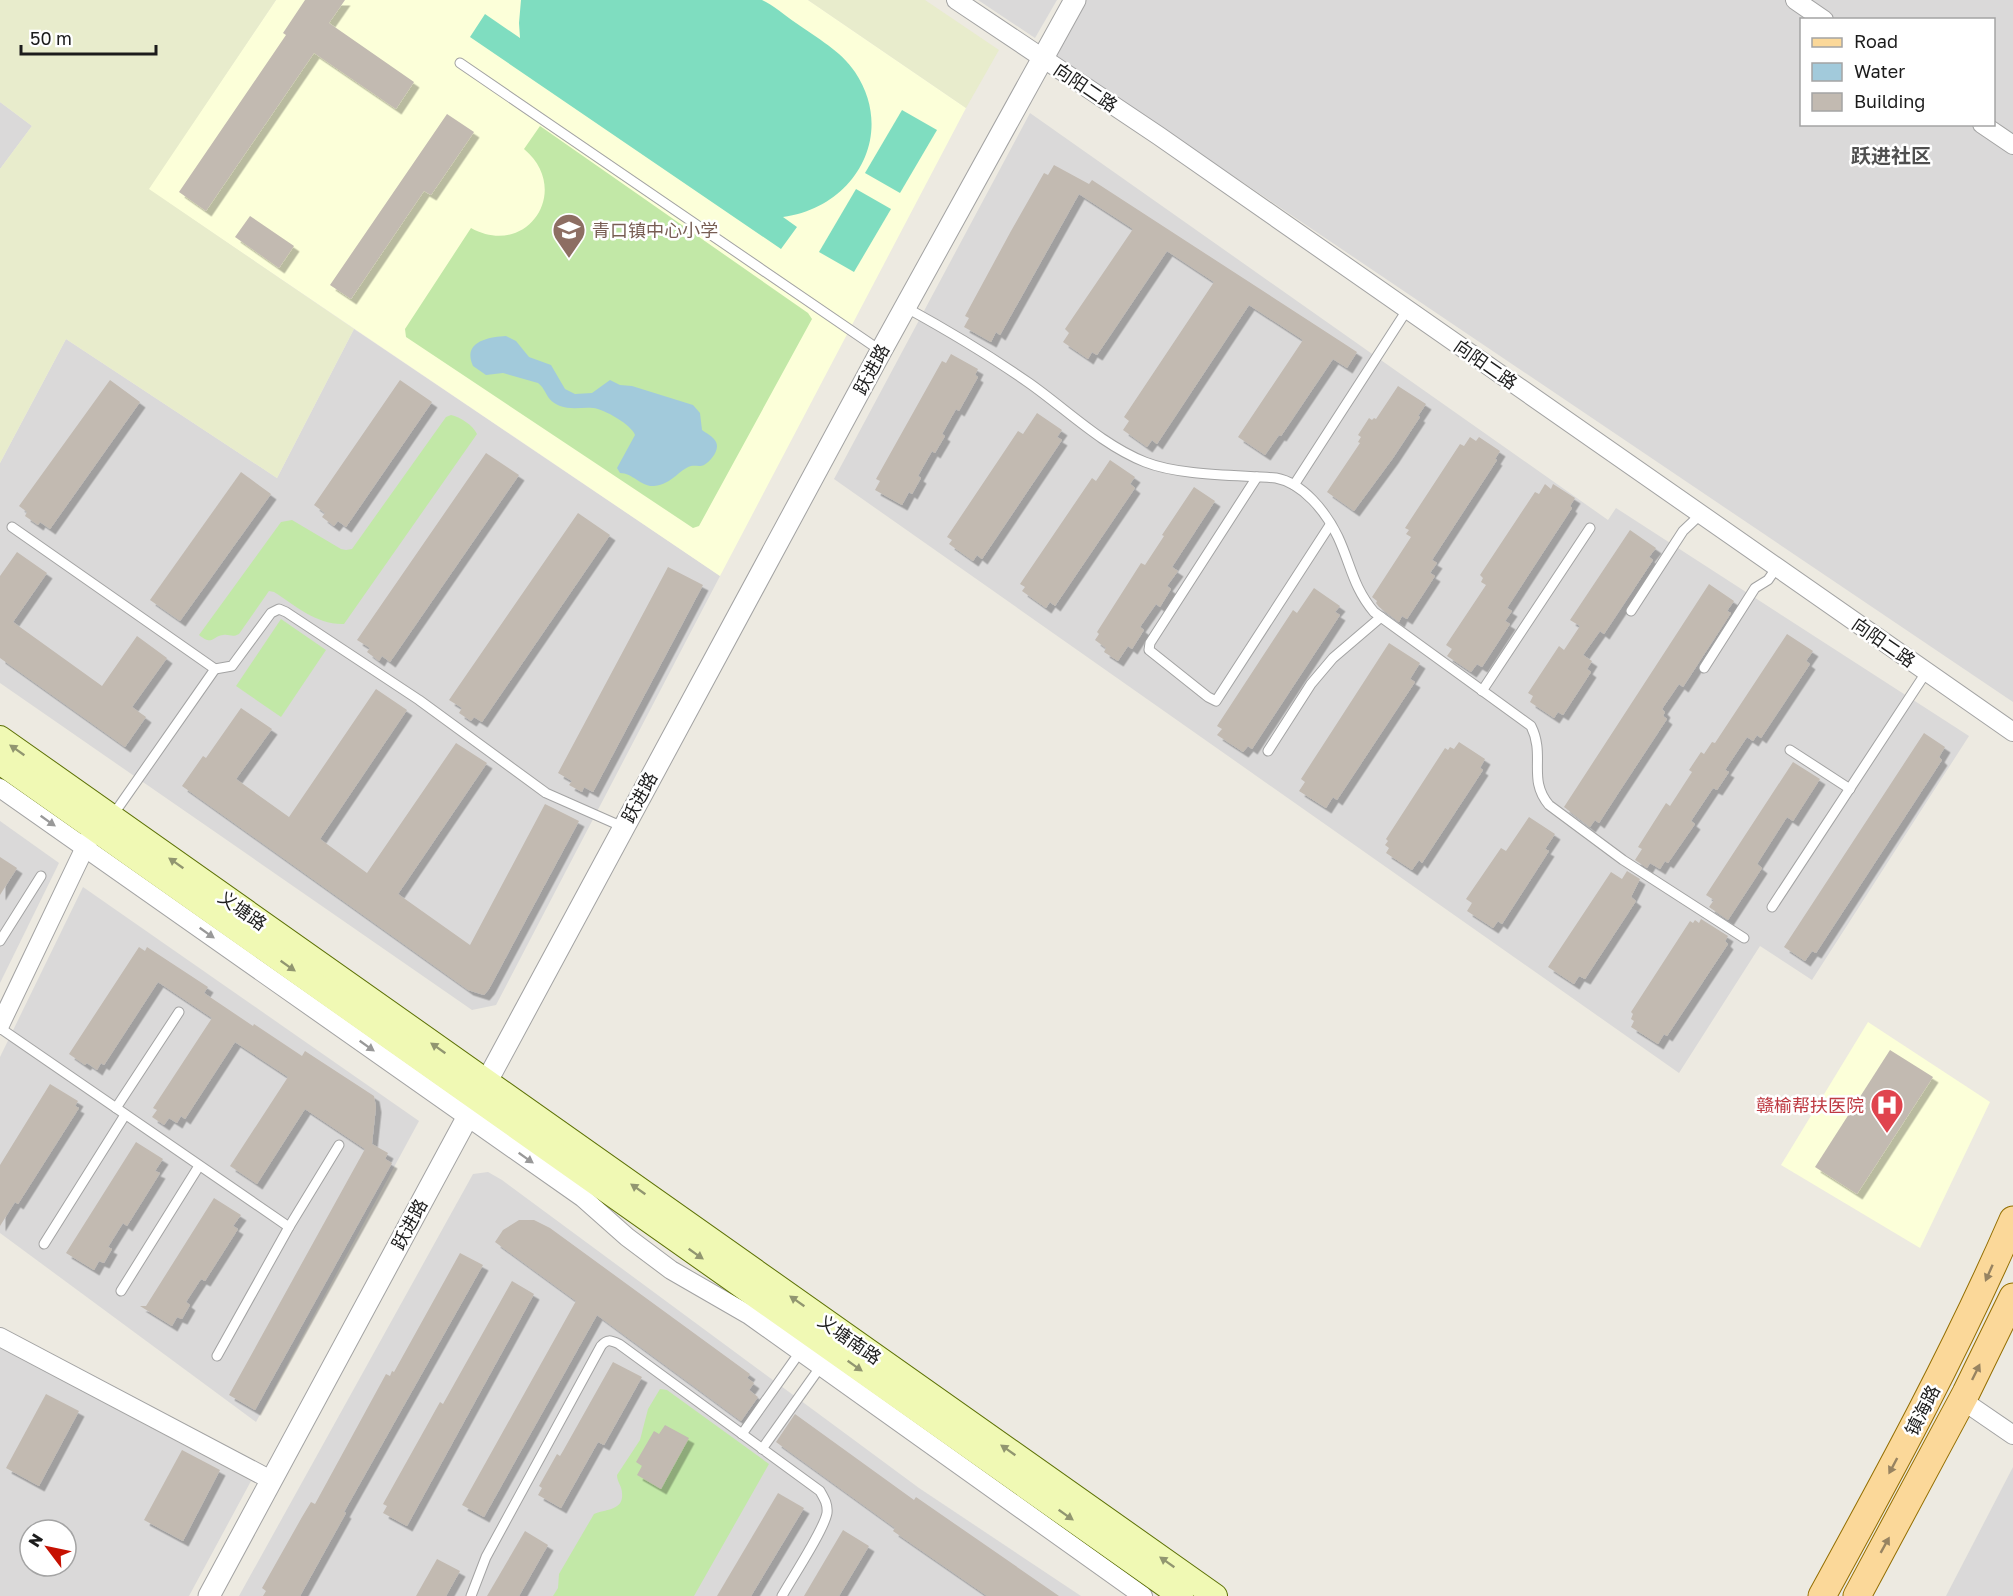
<svg xmlns="http://www.w3.org/2000/svg" width="2013" height="1596" font-family="'Golos Text','Noto Sans SC',sans-serif">
<style>
.residential{fill:#dad9d9;fill-rule:evenodd}
.education{fill:#fcffd9}
.farmland{fill:#e8eccc}
.grass{fill:#c2e8a7}
.pitch{fill:#7fddc0}
.water{fill:#a2cadb}
.building{fill:#c2bab1;filter:url(#shadow)}
.lines{fill:none;stroke-linecap:round;stroke-linejoin:round}
.service-casing{stroke:#a3a3a3;stroke-width:11}
.minor-casing{stroke:#a3a3a3;stroke-width:20}
.tertiary-casing{stroke:#a3a3a3;stroke-width:23}
.secondary-casing{stroke:#5c7005;stroke-width:26}
.primary-casing{stroke:#936e01;stroke-width:29}
.service{stroke:#fff;stroke-width:9}
.minor{stroke:#fff;stroke-width:18}
.tertiary{stroke:#fff;stroke-width:21}
.secondary{stroke:#f0f9b4;stroke-width:24}
.primary{stroke:#fbd899;stroke-width:27}
.oneway{fill:#919670}
.oneway2{fill:#999}
.oneway3{fill:#978361}
.labels{text-anchor:middle;dominant-baseline:central;stroke-width:5;stroke-linejoin:round;paint-order:stroke}
.street-label{font-size:18px;fill:#1c1c1c;stroke:#fff}
.education-label{font-size:18px;fill:#785e54;stroke:#fff;text-anchor:start}
.health-label{font-size:18px;fill:#be3a42;stroke:#fff;text-anchor:end}
.neighbourhood-label{font-size:20px;font-weight:bold;fill:#4f4f4f;stroke:#fff}
</style>
<defs>
<filter id="shadow"><feDropShadow dx="5.5" dy="5.5" stdDeviation="0" flood-color="#0004"/></filter>
</defs>
<rect width="100%" height="100%" fill="#edeae1"/>
<g class="residential">
<path d="M978,0h79l-22,38z"/>
<path d="M1085,0h928v702l-959,-647zM1802,20h192v104h-192z"/>
<path d="M0,102l32,24 -32,43z"/>
<path d="M1030,113l578,407 8,-12 353,228 -157,244 -52,-34 -81,127 -845,-594z"/>
<path d="M354,329l366,247 -224,429 -24,5 -472,-327v-220l66,-124 211,139z"/>
<path d="M0,821l59,42 -59,120z"/>
<path d="M83,887l336,234 -163,301 -256,-189v-176z"/>
<path d="M488,1172l14,8 417,308 162,108h-842l234,-422z"/>
<path d="M0,1347l251,134 -62,115h-189zM30,1530h36v36h-36z"/>
<path d="M2013,1467v129h-67z"/>
</g>
<g class="education">
<path d="M276,0h532l158,108 -246,468 -572,-387z"/>
<path d="M1868,1022l122,80 -70,146 -139,-83z"/>
</g>
<g class="farmland">
<path d="M0,0h276l-127,189 205,140 -77,149 -211,-139 -66,124v-294l32,-43 -32,-24z"/>
<path d="M808,0h117l74,50 -33,58z"/>
</g>
<g class="grass">
<path d="M540,126l268,187 4,6 -113,207 -6,2 -287,-191 -1,-8 66,-101c56,31 102,-38 53,-79z"/>
<path d="M451,415c9,2 22,10 26,19l-133,190c-27,1 -48,-18 -70,-32l-5,-1 -30,43c-7,4 -9,0 -16,1 -12,2 -10,11 -24,0l82,-113 11,-2 49,29 5,1 6,-1 94,-132z"/>
<path d="M281,619l45,31 -45,67 -45,-31z"/>
<path d="M660,1389l7,1 102,74 -75,132h-141l5,-8 1,-14 35,-60c11,-5 30,-3 28,-21 0,-7 -5,-11 -5,-18l23,-35 8,-31z"/>
</g>
<g class="pitch">
<path d="M521,0c61,0 122,0 182,0 12,0 51,0 59,0 10,4 25,17 34,23 21,15 45,28 59,49 42,63 -1,136 -72,145l14,10 -16,22 -311,-212 15,-23 35,24 -1,-15z"/>
<path d="M902,110l35,20 -37,63 -35,-20z"/>
<path d="M856,189l35,20 -37,63 -35,-20z"/>
</g>
<path class="water" d="M506,336l10,5 13,16 22,8 14,24 10,5 17,-1 18,-13 10,5 12,1 61,19 7,8 2,17c4,3 12,7 14,12 4,8 -5,19 -12,23 -4,2 -9,0 -13,1 -13,4 -18,18 -37,20 -13,1 -21,-13 -34,-13l-3,-5 18,-33c-3,-10 -31,-26 -42,-27 -11,-1 -22,2 -33,-2 -15,-6 -12,-15 -22,-23l-35,-10 -17,2 -13,-9c-11,-24 15,-29 33,-30z"/>
<g class="building">
<path d="M305,0h40l-16,23 85,59 -18,27 -82,-56 -108,158 -27,-19 107,-157 -3,-2z"/>
<path d="M447,114l27,18 -43,63 -7,-4 -73,108 -21,-14z"/>
<path d="M1054,165l35,19 3,-4 265,172 -10,16 -14,-9 -52,77 -2,-1 -14,20 -27,-18 65,-97 -54,-35 -92,139 -5,-4 -5,7 -24,-17 6,-9 -5,-4 90,-135 -47,-31 -70,104 -5,-3 -4,7 -25,-17 6,-9 -4,-4 68,-100 -54,-35 -79,141 -4,-3 -5,10 -27,-15 5,-9 -4,-2 46,-85 33,-58 4,2z"/>
<path d="M250,216l44,30 -15,22 -44,-31z"/>
<path d="M951,354l27,15 -3,6 3,2 -19,34 -3,-2 -14,25 3,2 -10,17 -3,-2 -14,25 3,2 -9,16 -3,-2 -7,13 -27,-15 5,-9 -4,-2 66,-118 4,2z"/>
<path d="M110,380l30,22 -90,127 -10,-7 -2,3 -13,-9 2,-4 -8,-6z"/>
<path d="M400,380l32,22 -86,125 -8,-6 -4,5 -12,-9 3,-4 -11,-8z"/>
<path d="M1398,386l28,18 -8,12 2,1 -27,41 -39,53 -27,-19 33,-49 -2,-1 3,-5 -3,-2 11,-17 3,2 2,-2 2,1z"/>
<path d="M1037,413l25,17 -5,7 5,3 -80,119 -5,-4 -4,6 -24,-17 3,-4 -5,-3 71,-106 5,3z"/>
<path d="M1470,437l6,4 3,-4 21,14 -5,8 2,1 -65,100 5,3 -7,10 5,3 -28,43 -5,-3 -3,6 -20,-15 -3,-4 1,-2 -5,-4 39,-60 -5,-3 3,-4 -4,-2 55,-84 4,2z"/>
<path d="M486,453l33,22 -129,187 -8,-6 -3,5 -12,-9 3,-4 -13,-8z"/>
<path d="M1110,460l25,17 -5,7 5,4 -80,118 -5,-4 -4,6 -24,-17 3,-4 -5,-3 72,-106 4,3z"/>
<path d="M241,472l30,22 -91,127 -30,-21z"/>
<path d="M1545,484l6,5 2,-5 22,14 -5,8 2,2 -65,100 5,3 -7,10 5,3 -28,43 -5,-3 -6,8 -24,-16 5,-7 -6,-4 40,-60 -5,-3 2,-4 -3,-3 55,-83 4,2z"/>
<path d="M1194,487l21,14 -43,66 6,4 -11,15 4,3 -11,18 -4,-3 -16,23 4,3 -12,19 -4,-3 -10,15 -14,-9 2,-4 -11,-8 4,-6 -2,-2 44,-69 4,2 19,-29 -2,-1z"/>
<path d="M578,513l32,22 -128,187 -8,-5 -3,4 -12,-8 3,-5 -13,-8z"/>
<path d="M1630,530l26,18 -7,9 4,3 -49,74 -4,-3 -17,24 9,6 -5,8 4,3 -28,43 -5,-3 -4,6 -24,-16 3,-6 -5,-3 31,-47 5,4 16,-24 -10,-6z"/>
<path d="M17,552l30,21 -34,49 89,64 35,-50 30,22 -35,49 14,10 -21,30 -125,-89v-82z"/>
<path d="M668,567l35,18 -110,207 -9,-5 -2,5 -13,-7 3,-4 -14,-8z"/>
<path d="M1709,584l25,17 -7,10 4,2 -48,74 -4,-3 -17,25 3,3 -2,4 4,3 -48,73 -20,31 -4,-3 -5,7 -26,-20z"/>
<path d="M1314,588l26,18 -5,6 5,3 -88,134 -4,-3 -5,6 -26,-17 5,-6 -5,-3 76,-116 4,3z"/>
<path d="M1787,634l26,17 -7,10 4,3 -49,74 -4,-3 -4,6 -6,-4 -22,33 4,2 -12,18 -4,-2 -22,33 4,3 -27,39 -3,-2 -5,8 -10,-6 -3,5 -12,-8 7,-11 -4,-2 28,-44 4,3 22,-34 -3,-2 12,-18 3,2 8,-12 3,1z"/>
<path d="M1389,643l31,20 -10,16 5,3 -78,118 -4,-3 -7,11 -27,-17 6,-9 -4,-3z"/>
<path d="M376,689l31,21 -87,129 47,34 89,-130 31,20 -89,131 72,51 75,-141 34,17 -90,168 -5,6 -16,-5 -286,-204 21,-30 3,2 35,-50 31,21 -36,50 53,38z"/>
<path d="M1924,733l21,14 -6,10 3,3 -126,193 -4,-2 -7,10 -21,-14z"/>
<path d="M1459,742l26,17 -5,9 3,2 -61,93 -3,-3 -7,10 -26,-17 3,-5 -4,-3 3,-4 -2,-2 59,-91 3,2 2,-3 4,2z"/>
<path d="M1793,762l27,17 -27,42 -6,-4 -30,47 5,4 -34,52 -19,-13 5,-7 -8,-5z"/>
<path d="M1529,817l26,17 -10,15 4,2 -47,73 -4,-3 -5,7 -26,-17 5,-8 -6,-4 35,-51 5,3z"/>
<path d="M0,857l17,11 -17,27z"/>
<path d="M1627,871l13,8 -9,18 5,4 -51,78 -6,-3 -5,8 -26,-17 63,-95 11,7z"/>
<path d="M1701,919l27,17 -3,5 3,3 -61,92 -3,-2 -6,10 -27,-17 3,-6 -3,-2 2,-5 -2,-2 59,-91 3,2 2,-3 4,3z"/>
<path d="M139,947l6,4 2,-4 61,40 -4,6 49,33 1,-2 48,32 3,-5 69,45 2,11 -4,37 16,9 -3,6 7,4 -137,247 -26,-15 136,-246 -60,-40 -48,75 -27,-18 58,-89 -53,-35 -50,77 -4,-3 -4,7 -8,-5 -5,7 -12,-8 5,-7 -4,-2 59,-90 -54,-36 -54,83 -3,-2 -4,7 -10,-7 -2,2 -16,-11z"/>
<path d="M1890,1050l43,27 -76,117 -42,-27z"/>
<path d="M50,1084l28,17 -3,5 4,2 -61,96 -3,-2 -15,24v-61z"/>
<path d="M136,1142l27,17 -8,12 5,2 -33,53 -4,-3 -15,24 4,2 -8,14 -5,-2 -5,9 -28,-17z"/>
<path d="M214,1198l27,17 -8,11 5,3 -33,52 -4,-2 -15,23 4,3 -8,14 -5,-2 -5,9 -32,-20h6z"/>
<path d="M519,1220h15l16,8 200,146 -3,4 7,5 -5,7 9,7 -17,24 -144,-106 -113,202 -22,-12 114,-204 -81,-59 8,-12z"/>
<path d="M460,1253l23,12 -139,247 2,1 -46,83h-37l3,-5 -4,-3 40,-71 9,-15 4,2 71,-130 4,2 2,-5 2,1z"/>
<path d="M512,1281l22,13 -127,232 -24,-13 4,-7 -4,-2 57,-102 3,2z"/>
<path d="M613,1362l29,15 -38,68 -6,-3 -37,66 -23,-13 4,-7 -3,-2 18,-32 3,2 3,-5z"/>
<path d="M46,1394l33,17 -40,75 -33,-18z"/>
<path d="M795,1414l119,86 2,-3 143,99h-72l-94,-65 2,-3 -119,-86z"/>
<path d="M665,1425l24,13 -28,51 -24,-14 5,-9 -6,-4 18,-31 5,3z"/>
<path d="M182,1450l38,20 -37,71 -39,-21z"/>
<path d="M778,1493l26,15 -53,88h-34z"/>
<path d="M843,1530l26,16 -30,50h-35z"/>
<path d="M525,1531l23,14 -29,51h-32z"/>
<path d="M437,1559l23,12 -14,25h-30z"/>
</g>
<g class="lines">
<defs>
<g id="service">
<path d="M460,63l421,288"/>
<path d="M905,307c42,23 84,48 124,76 37,26 73,62 116,79 35,14 93,13 131,16 27,5 50,34 62,59 13,28 15,50 36,75l157,114c15,30 -4,53 18,79l74,55 121,78"/>
<path d="M1257,477l-107,166 -1,7 59,47 8,4 114,-176"/>
<path d="M1294,485l113,-175"/>
<path d="M12,527l203,142 -102,146"/>
<path d="M1631,611l52,-80 18,-17"/>
<path d="M1704,668l51,-80 13,-8 9,-13"/>
<path d="M215,669l17,-3 39,-53 8,-4 7,3 133,88 127,93 77,34"/>
<path d="M1482,691l108,-163"/>
<path d="M1790,750l60,39"/>
<path d="M1268,751l43,-67 22,-26 48,-41"/>
<path d="M1772,907l155,-236"/>
<path d="M0,941l41,-65"/>
<path d="M0,1028l289,199 -72,129"/>
<path d="M116,1108l63,-96"/>
<path d="M289,1227l50,-82"/>
<path d="M44,1244l81,-129"/>
<path d="M121,1291l78,-125"/>
<path d="M742,1434l58,-82"/>
<path d="M762,1449l59,-83"/>
<path d="M471,1596l15,-39 115,-211c6,-7 9,-6 18,-2l201,147c4,7 8,13 7,22 -3,17 -35,65 -45,83"/>
</g>
<g id="minor">
<path d="M956,0l203,136 854,596"/>
<path d="M1795,0l29,20"/>
<path d="M1982,124l31,21"/>
<path d="M0,788l583,410 44,39 44,33 78,45 394,281"/>
<path d="M0,1025l90,-188"/>
<path d="M0,1337l271,143"/>
<path d="M1962,1400l51,35"/>
</g>
<path id="tertiary" d="M209,1596l672,-1245 194,-351"/>
<g id="secondary">
<path d="M0,738l1215,858"/>
<path d="M0,762l1181,834"/>
</g>
<g id="primary">
<path d="M1822,1596c68,-124 135,-247 191,-376"/>
<path d="M1857,1596l109,-203 47,-96"/>
</g>
</defs>
<use href="#service" class="service-casing"/>
<use href="#minor" class="minor-casing"/>
<use href="#tertiary" class="tertiary-casing"/>
<use href="#secondary" class="secondary-casing"/>
<use href="#primary" class="primary-casing"/>
<use href="#service" class="service"/>
<use href="#minor" class="minor"/>
<use href="#tertiary" class="tertiary"/>
<use href="#secondary" class="secondary"/>
<use href="#primary" class="primary"/>
</g>
<defs><path id="oneway-solid" d="M-6-.8H1V-3.2L6.5 0L1 3.2V.8H-6Z" transform="scale(1.5)"/></defs>
<g class="oneway">
<use href="#oneway-solid" transform="translate(17 750) rotate(-145)"/>
<use href="#oneway-solid" transform="translate(176 863) rotate(-145)"/>
<use href="#oneway-solid" transform="translate(288 966) rotate(35)"/>
<use href="#oneway-solid" transform="translate(438 1048) rotate(-145)"/>
<use href="#oneway-solid" transform="translate(638 1189) rotate(-145)"/>
<use href="#oneway-solid" transform="translate(696 1254) rotate(35)"/>
<use href="#oneway-solid" transform="translate(797 1301) rotate(-145)"/>
<use href="#oneway-solid" transform="translate(855 1366) rotate(35)"/>
<use href="#oneway-solid" transform="translate(1008 1450) rotate(-145)"/>
<use href="#oneway-solid" transform="translate(1066 1515) rotate(35)"/>
<use href="#oneway-solid" transform="translate(1167 1562) rotate(-145)"/>
</g>
<g class="oneway2">
<use href="#oneway-solid" transform="translate(48 821) rotate(35)"/>
<use href="#oneway-solid" transform="translate(207 933) rotate(35)"/>
<use href="#oneway-solid" transform="translate(367 1046) rotate(35)"/>
<use href="#oneway-solid" transform="translate(526 1158) rotate(35)"/>
</g>
<g class="oneway3">
<use href="#oneway-solid" transform="translate(1989 1273) rotate(114)"/>
<use href="#oneway-solid" transform="translate(1976 1372) rotate(-64)"/>
<use href="#oneway-solid" transform="translate(1893 1466) rotate(118)"/>
<use href="#oneway-solid" transform="translate(1885 1545) rotate(-61)"/>
</g>
<defs>
<symbol id="school-pin" viewBox="-11 -11 22 30"><path d="M0 17L-7.5 6A9.5 9.5 0 1 1 7.5 6Z" fill="#8d6e63" stroke="#fff"/><path d="M0-5L7-2L0 1L-7-2ZM-4 1L0 2.5L4 1V4Q0 6-4 4Z" fill="#fff"/></symbol>
<symbol id="hospital-pin" viewBox="-11 -11 22 30"><path d="M0 17L-7.5 6A9.5 9.5 0 1 1 7.5 6Z" fill="#e0444e" stroke="#fff"/><path d="M-5-5h3v3.5h4V-5h3V5h-3V1.5h-4V5h-3Z" fill="#fff"/></symbol>
</defs>
<g fill-rule="evenodd">
<use href="#school-pin" x="550" y="211" width="38" height="52"/>
<use href="#hospital-pin" x="1868" y="1086" width="38" height="52"/>
</g>
<g class="labels">
<g class="street-label">
<text transform="translate(1086 87) rotate(34)">向阳二路</text>
<text transform="translate(1486 364) rotate(35)">向阳二路</text>
<text transform="translate(871 369) rotate(-62)">跃进路</text>
<text transform="translate(1884 642) rotate(35)">向阳二路</text>
<text transform="translate(639 797) rotate(-62)">跃进路</text>
<text transform="translate(243 910) rotate(35)">义塘路</text>
<text transform="translate(409 1224) rotate(-62)">跃进路</text>
<text transform="translate(850 1339) rotate(35)">义塘南路</text>
<text transform="translate(1922 1410) rotate(-63)">镇海路</text>
</g>
<g class="education-label">
<text x="592" y="230">青口镇中心小学</text>
</g>
<g class="health-label">
<text x="1864" y="1105">赣榆帮扶医院</text>
</g>
<g class="neighbourhood-label">
<text x="1891" y="155">跃进社区</text>
</g>
</g>
<rect x="1800" y="18" width="195" height="108" fill="#ffffff" stroke="#a4a4a4" stroke-width="1.5"/>
<rect x="1812" y="38" width="30" height="9" fill="#fbd899" stroke="#a4a4a4" stroke-width="1.5"/>
<text x="1854" y="48" font-size="18" fill="#1c1c1c">Road</text>
<rect x="1812" y="63" width="30" height="18" fill="#a2cadb" stroke="#a4a4a4" stroke-width="1.5"/>
<text x="1854" y="78" font-size="18" fill="#1c1c1c">Water</text>
<rect x="1812" y="93" width="30" height="18" fill="#c2bab1" stroke="#a4a4a4" stroke-width="1.5"/>
<text x="1854" y="108" font-size="18" fill="#1c1c1c">Building</text>
<g transform="translate(48 1548) rotate(302)"><circle r="28" fill="#ffffff" stroke="#a4a4a4" stroke-width="1.5"/>
<path d="M0-4.5L10 22L0 15L-10 22Z" fill="#c61102"/>
<text y="-9" font-size="16" font-weight="bold" text-anchor="middle" fill="#1c1c1c">N</text>
</g>
<path d="M21 45v9h135v-9" fill="none" stroke="#1c1c1c" stroke-width="3"/>
<text x="30" y="45" font-size="18" fill="#1c1c1c" stroke="#ffffff" stroke-width="4.5" paint-order="stroke">50 m</text>
</svg>
